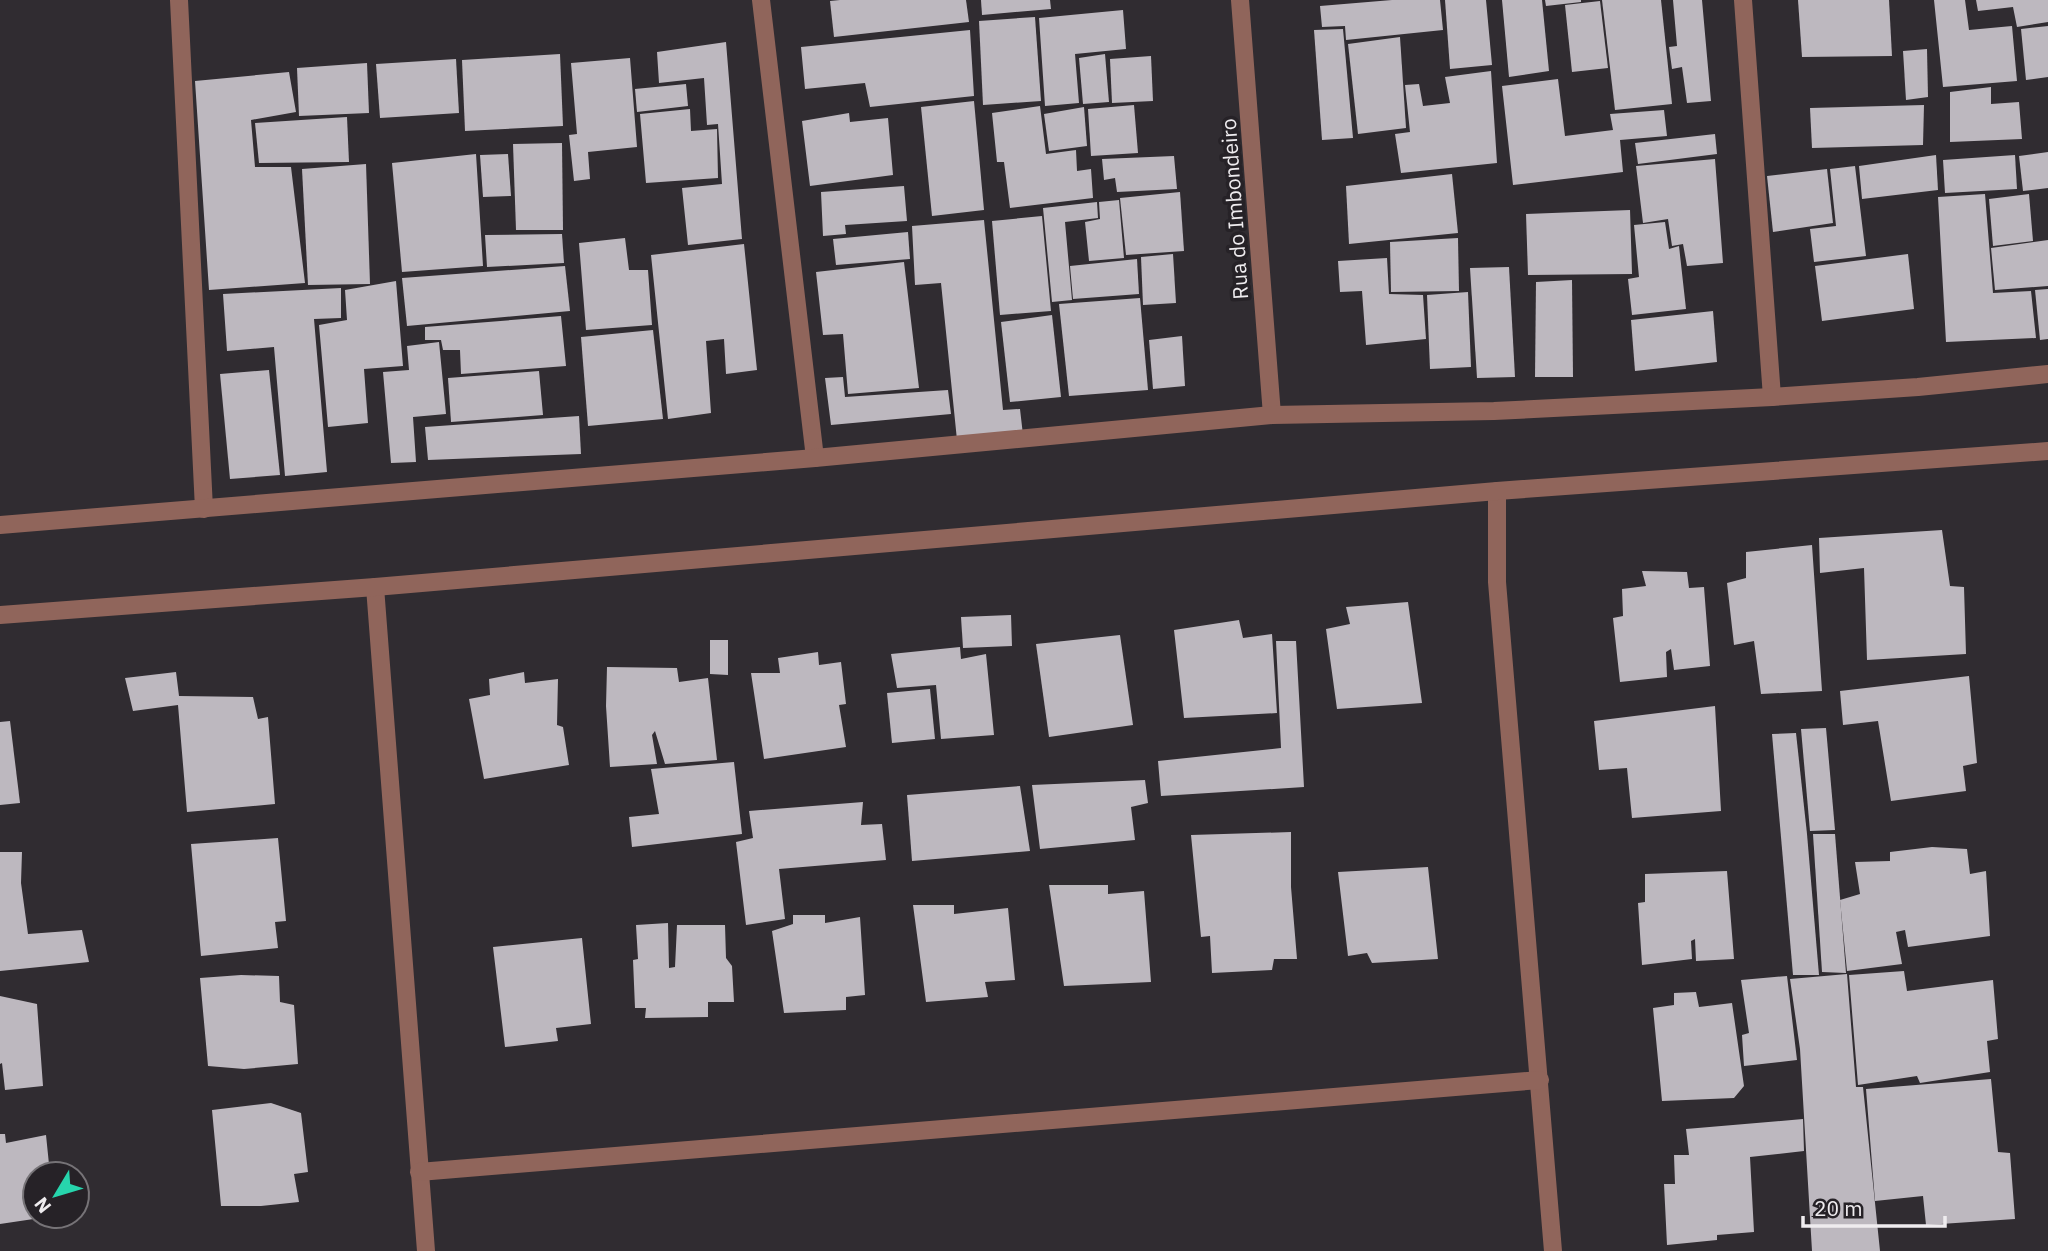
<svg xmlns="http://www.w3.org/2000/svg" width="2048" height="1251" font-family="'IBM Plex Sans',sans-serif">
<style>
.building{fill:#bdb8bf}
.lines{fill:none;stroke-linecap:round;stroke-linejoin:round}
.minor{stroke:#90655b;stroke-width:18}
.labels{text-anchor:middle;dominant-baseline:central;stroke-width:7;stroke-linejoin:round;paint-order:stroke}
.street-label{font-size:21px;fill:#efecef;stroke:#262227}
</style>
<rect width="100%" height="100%" fill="#302c31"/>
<g class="building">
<path d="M840,0h126l3,22 -135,15 -4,-36z"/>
<path d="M981,0h69l1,9 -69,6z"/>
<path d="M1392,0h48l3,30 -97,10 -1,-14 -23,1 -2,-21z"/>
<path d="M1445,0h41l6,65 -42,4z"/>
<path d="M1502,0h40l7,71 -40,6z"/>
<path d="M1545,0h36v2l-35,4z"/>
<path d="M1602,0h59l11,104 -57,6z"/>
<path d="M1673,0h29l9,101 -24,2 -5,-36 -10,2 -3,-22 8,-1z"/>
<path d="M1798,0h91l3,56 -90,1z"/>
<path d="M1934,0h31l4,30 43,-4 5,55 -74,6z"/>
<path d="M1976,0h72v22l-31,5 -4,-20 -35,4z"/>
<path d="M1600,1l8,67 -36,4 -7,-67z"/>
<path d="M1123,10l3,39 -51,5 4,49 -34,3 -6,-88z"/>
<path d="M1035,17l6,84 -58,4 -4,-84z"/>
<path d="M2048,26v51l-22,3 -5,-51z"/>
<path d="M1343,29l10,109 -31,2 -8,-110z"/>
<path d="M970,30l4,66 -104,11 -5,-24 -60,6 -4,-42z"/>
<path d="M1400,37l6,91 -48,6 -10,-90z"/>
<path d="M726,42l16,197 -54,6 -6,-57 40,-4 -4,-60 -11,1 -3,-47 -45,5 -2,-31z"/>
<path d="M1927,49l1,48 -22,3 -3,-49z"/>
<path d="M560,54l3,72 -98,5 -3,-71z"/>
<path d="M1105,54l4,48 -26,2 -4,-46z"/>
<path d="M1151,56l2,45 -41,2 -2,-44z"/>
<path d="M630,58l7,89 -49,5 2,27 -16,2 -5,-46 8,-1 -6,-71z"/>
<path d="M456,59l3,54 -79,5 -4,-54z"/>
<path d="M367,63l2,50 -70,3 -2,-48z"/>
<path d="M1491,71l6,92 -96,10 -6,-39 15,-2 -5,-47 14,-1 4,22 27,-3 -5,-26z"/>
<path d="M289,72l7,40 -45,8 4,47h36l14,116 -96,7 -14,-209z"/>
<path d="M1558,79l7,57 48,-6 -3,-16 54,-4 3,26 -47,4 3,32 -110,13 -11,-99z"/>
<path d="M686,84l2,22 -51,6 -2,-23z"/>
<path d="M1991,87v17l28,-2 3,37 -72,3v-50z"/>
<path d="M974,101l10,109 -52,6 -11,-109z"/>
<path d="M1134,105l4,48 -47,3 -3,-47z"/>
<path d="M1924,105l-1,40 -111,3 -2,-40z"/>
<path d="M1040,106l6,48 30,-4 1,21 14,-2 2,29 -83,10 -6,-46h-7l-5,-49z"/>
<path d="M1084,107l3,39 -38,5 -5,-37z"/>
<path d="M690,109l1,22 26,-2 1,49 -72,5 -6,-69z"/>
<path d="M849,113l1,9 38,-4 5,57 -83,11 -8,-65z"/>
<path d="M347,117l2,45 -90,1 -4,-40z"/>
<path d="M1715,134l2,20 -79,10 -3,-21z"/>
<path d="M562,143l1,87h-47l-3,-86z"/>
<path d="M2048,152v36l-25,3 -4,-35z"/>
<path d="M476,154l7,112 -81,6 -10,-109z"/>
<path d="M508,154l3,42 -28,1 -3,-42z"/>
<path d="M1936,155l2,35 -76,9 -3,-33z"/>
<path d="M2015,155l2,34 -72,4 -2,-33z"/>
<path d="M1174,156l3,33 -60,3 -2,-14 -11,2 -2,-21z"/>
<path d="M1715,159l8,104 -36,3 -4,-22 -11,2 -4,-27 -25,4 -7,-57z"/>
<path d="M366,164l4,120 -62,1 -6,-116z"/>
<path d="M1855,166l11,90 -52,6 -4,-33 26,-3 -6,-57z"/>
<path d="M1827,169l6,54 -60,9 -6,-56z"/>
<path d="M1452,174l6,59 -109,11 -3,-58z"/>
<path d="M904,186l3,35 -62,4 1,9 -23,2 -2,-44z"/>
<path d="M1180,192l4,59 -58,4 -6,-57z"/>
<path d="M1985,194l8,99 38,-2 5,47 -90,4 -8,-145z"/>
<path d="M2029,194l4,47 -40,5 -4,-47z"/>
<path d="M1119,200l5,58 -35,3 -4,-39 15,-3 -1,-17z"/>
<path d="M1097,202l1,16 -33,4 7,78 -20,2 -9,-94z"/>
<path d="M1630,210l2,64 -104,1 -2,-61z"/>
<path d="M1042,216l9,95 -51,4 -8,-94z"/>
<path d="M984,220l19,190 17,-1 3,26 -66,5 -16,-157 -26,2 -3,-59z"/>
<path d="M1665,222l4,27 10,-3 7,63 -54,6 -4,-36 11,-2 -5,-52z"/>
<path d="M908,232l2,27 -74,6 -3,-26z"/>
<path d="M562,234l2,29 -77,4 -2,-32z"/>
<path d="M625,238l4,32h19l4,55 -66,5 -7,-87z"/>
<path d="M1458,238l1,53 -68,1 -1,-50z"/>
<path d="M2048,240v46l-53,4 -4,-42z"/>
<path d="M744,244l13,126 -31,4 -2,-35 -18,2 5,72 -43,6 -17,-164z"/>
<path d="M1173,254l3,49 -33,2 -2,-48z"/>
<path d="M1908,254l6,55 -92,12 -7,-55z"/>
<path d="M1387,258l2,36 34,1 3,44 -60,6 -4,-54 -22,1 -2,-31z"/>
<path d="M1137,259l2,35 -66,5 -3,-33z"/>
<path d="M904,262l15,126 -71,6 -5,-60 -20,1 -7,-63z"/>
<path d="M565,266l5,45 -163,15 -5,-48z"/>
<path d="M1509,267l6,110 -38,1 -7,-110z"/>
<path d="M1572,280l1,97h-38l1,-95z"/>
<path d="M396,281l7,85 -39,3 4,54 -40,4 -9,-102 28,-5 -2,-30z"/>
<path d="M341,288v30l-27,1 13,153 -42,4 -11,-129 -47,4 -4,-57z"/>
<path d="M2048,289v50l-8,1 -5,-50z"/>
<path d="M1468,292l3,75 -41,2 -3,-74z"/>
<path d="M1140,298l8,92 -79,6 -10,-92z"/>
<path d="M1713,311l4,51 -82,9 -4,-51z"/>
<path d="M1052,315l9,82 -51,5 -9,-80z"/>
<path d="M561,316l5,50 -105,8 -1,-24h-17l-2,-10h-16v-13z"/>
<path d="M653,330l10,89 -75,7 -7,-89z"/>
<path d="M1182,336l3,50 -32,3 -4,-49z"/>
<path d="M439,342l7,72 -33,3 3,45 -25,1 -8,-91 26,-2 -2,-24z"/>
<path d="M269,370l11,105 -50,4 -10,-105z"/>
<path d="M539,371l4,44 -92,7 -3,-44z"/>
<path d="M843,377l2,20 103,-7 3,24 -120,11 -6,-47z"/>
<path d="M579,416l2,38 -153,6 -3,-33z"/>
<path d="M1942,530l8,56 14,1 2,67 -99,6 -3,-92 -44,5 -1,-35z"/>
<path d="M1812,545l10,146 -61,3 -7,-53 -20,4 -7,-62 19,-5v-26z"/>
<path d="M1642,571l45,1 2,16 15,-1 6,79 -36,4 -3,-21 -5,3 1,25 -47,5 -7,-64 10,-2 -1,-27 24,-3z"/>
<path d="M1408,602l14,101 -85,6 -11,-80 24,-5 -4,-17z"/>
<path d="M1011,615l1,31 -49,2 -2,-31z"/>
<path d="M1239,620l4,18 29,-4 5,79 -93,5 -10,-88z"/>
<path d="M1120,635l13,90 -84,12 -13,-93z"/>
<path d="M710,640h18v35l-18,-1z"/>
<path d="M1276,641h20l8,146 -143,9 -3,-35 123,-13z"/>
<path d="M960,647l1,12 25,-5 8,81 -53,4 -5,-54 -39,3 -6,-34z"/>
<path d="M818,652l1,13 22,-3 5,42 -7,1 7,42 -82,12 -13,-86h29l-2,-15z"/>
<path d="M607,667l70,1 2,14 29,-4 9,82 -52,4 -10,-33 -3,4 5,29 -47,3 -4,-61z"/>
<path d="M176,672l3,24 74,1 5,22 10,-2 7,87 -88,8 -9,-107 -45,6 -8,-33z"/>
<path d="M524,672l1,11 33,-4 -1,46 6,2 6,38 -85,14 -15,-80 21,-4 -1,-16z"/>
<path d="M1969,676l8,87 -14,3 3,25 -75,10 -13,-80 -35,4 -3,-34z"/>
<path d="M930,689l5,50 -43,4 -5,-50z"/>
<path d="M1715,706l6,105 -89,7 -5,-50 -28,2 -5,-49z"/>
<path d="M10,721l10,82 -20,2v-83z"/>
<path d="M1826,728l9,102 -25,1 -9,-102z"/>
<path d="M1796,733l11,101 12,141h-26l-21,-241z"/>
<path d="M734,762l8,72 -110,13 -3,-30 30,-3 -8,-45z"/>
<path d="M1145,780l3,23 -17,4 4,33 -95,9 -8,-64z"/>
<path d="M1020,786l10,65 -118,10 -5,-66z"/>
<path d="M863,802l-2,23 21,-1 4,36 -107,9 6,50 -39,6 -10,-83 17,-4 -4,-27z"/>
<path d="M1291,832v55l6,72h-23l-2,11 -60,3 -2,-37 -9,1 -10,-102z"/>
<path d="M1813,834h22l11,139 -24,-1z"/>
<path d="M278,838l8,83 -11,1 3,26 -77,8 -10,-112z"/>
<path d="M1932,847l35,2 3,25 16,-3 4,65 -82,11 -3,-17 -9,2 6,32 -55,7 -7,-71 20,-6 -5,-32 35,-1v-9z"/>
<path d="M0,852h22l-1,31 7,51 54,-4 7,32 -89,9z"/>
<path d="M1428,867l10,92 -66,4 -5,-10 -19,3 -10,-84z"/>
<path d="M1727,871l7,88 -38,2 -1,-22 -4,2 1,18 -50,6 -4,-62 7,-1v-28z"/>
<path d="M1049,885h59v9l36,-3 7,91 -87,4z"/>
<path d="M913,905h41v9l54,-6 7,72 -30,2 3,15 -62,5z"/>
<path d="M793,915h32v8l35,-6 5,78 -19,2v13l-62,3 -12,-82 21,-7z"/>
<path d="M668,923l1,45 6,-1 2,-42h48l1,33 6,8 2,36h-26v15l-63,1 1,-10h-11l-2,-48 5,-1 -2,-34z"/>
<path d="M582,938l9,86 -35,4 2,13 -53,6 -12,-100z"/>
<path d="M1904,971l3,20 86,-11 5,59 -11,2 3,31 -70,11 -3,-7 -59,9 -9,-110z"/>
<path d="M1847,974l9,113h7l17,164h-68l-12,-202 -10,-70z"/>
<path d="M241,975l38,1 1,26 14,3 4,59 -54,5 -36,-3 -8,-88z"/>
<path d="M1787,976l10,84 -53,6 -2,-31 7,-2 -8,-53z"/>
<path d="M1696,992l3,15 33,-4 12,83 -10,12 -72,3 -9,-93 21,-3v-12z"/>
<path d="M0,996l37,8 6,82 -38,4 -3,-27 -2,1z"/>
<path d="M1991,1079l7,73 12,1 5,66 -89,6 -3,-29 -48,5 -9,-112z"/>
<path d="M271,1103l30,10 7,59 -14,2 5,28 -38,4h-40l-9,-96z"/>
<path d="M1803,1119l1,32 -54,6 4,75 -37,3v5l-50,5 -3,-61h11l-1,-29h15l-3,-26z"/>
<path d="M0,1134h5l1,9 40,-8 4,39h-15v42l12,1 -47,7z"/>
</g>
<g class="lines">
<g class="minor">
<path d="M179,0l25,509"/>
<path d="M761,0l54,458"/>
<path d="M1240,0l32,415"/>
<path d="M1743,0l29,397"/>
<path d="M1497,491v91l56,669"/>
<path d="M0,525l815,-67 457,-43 222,-4 278,-14 146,-10 130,-13"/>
<path d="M375,587l51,664"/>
<path d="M0,615l375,-28 1122,-96 551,-40"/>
<path d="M419,1172l1121,-92"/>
</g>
</g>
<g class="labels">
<g class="street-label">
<text transform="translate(1234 209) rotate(-94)">Rua do Imbondeiro</text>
</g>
</g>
<g transform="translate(56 1195) rotate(232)"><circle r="33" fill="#262227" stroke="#767377" stroke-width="2"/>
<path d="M0-5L12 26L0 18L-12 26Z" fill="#27d5ad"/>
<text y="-10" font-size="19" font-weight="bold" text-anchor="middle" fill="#efecef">N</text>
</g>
<path d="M1803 1216v10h142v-10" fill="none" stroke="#efecef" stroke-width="3.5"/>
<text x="1814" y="1216" font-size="21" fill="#efecef" stroke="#262227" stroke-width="5" paint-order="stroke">20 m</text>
</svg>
